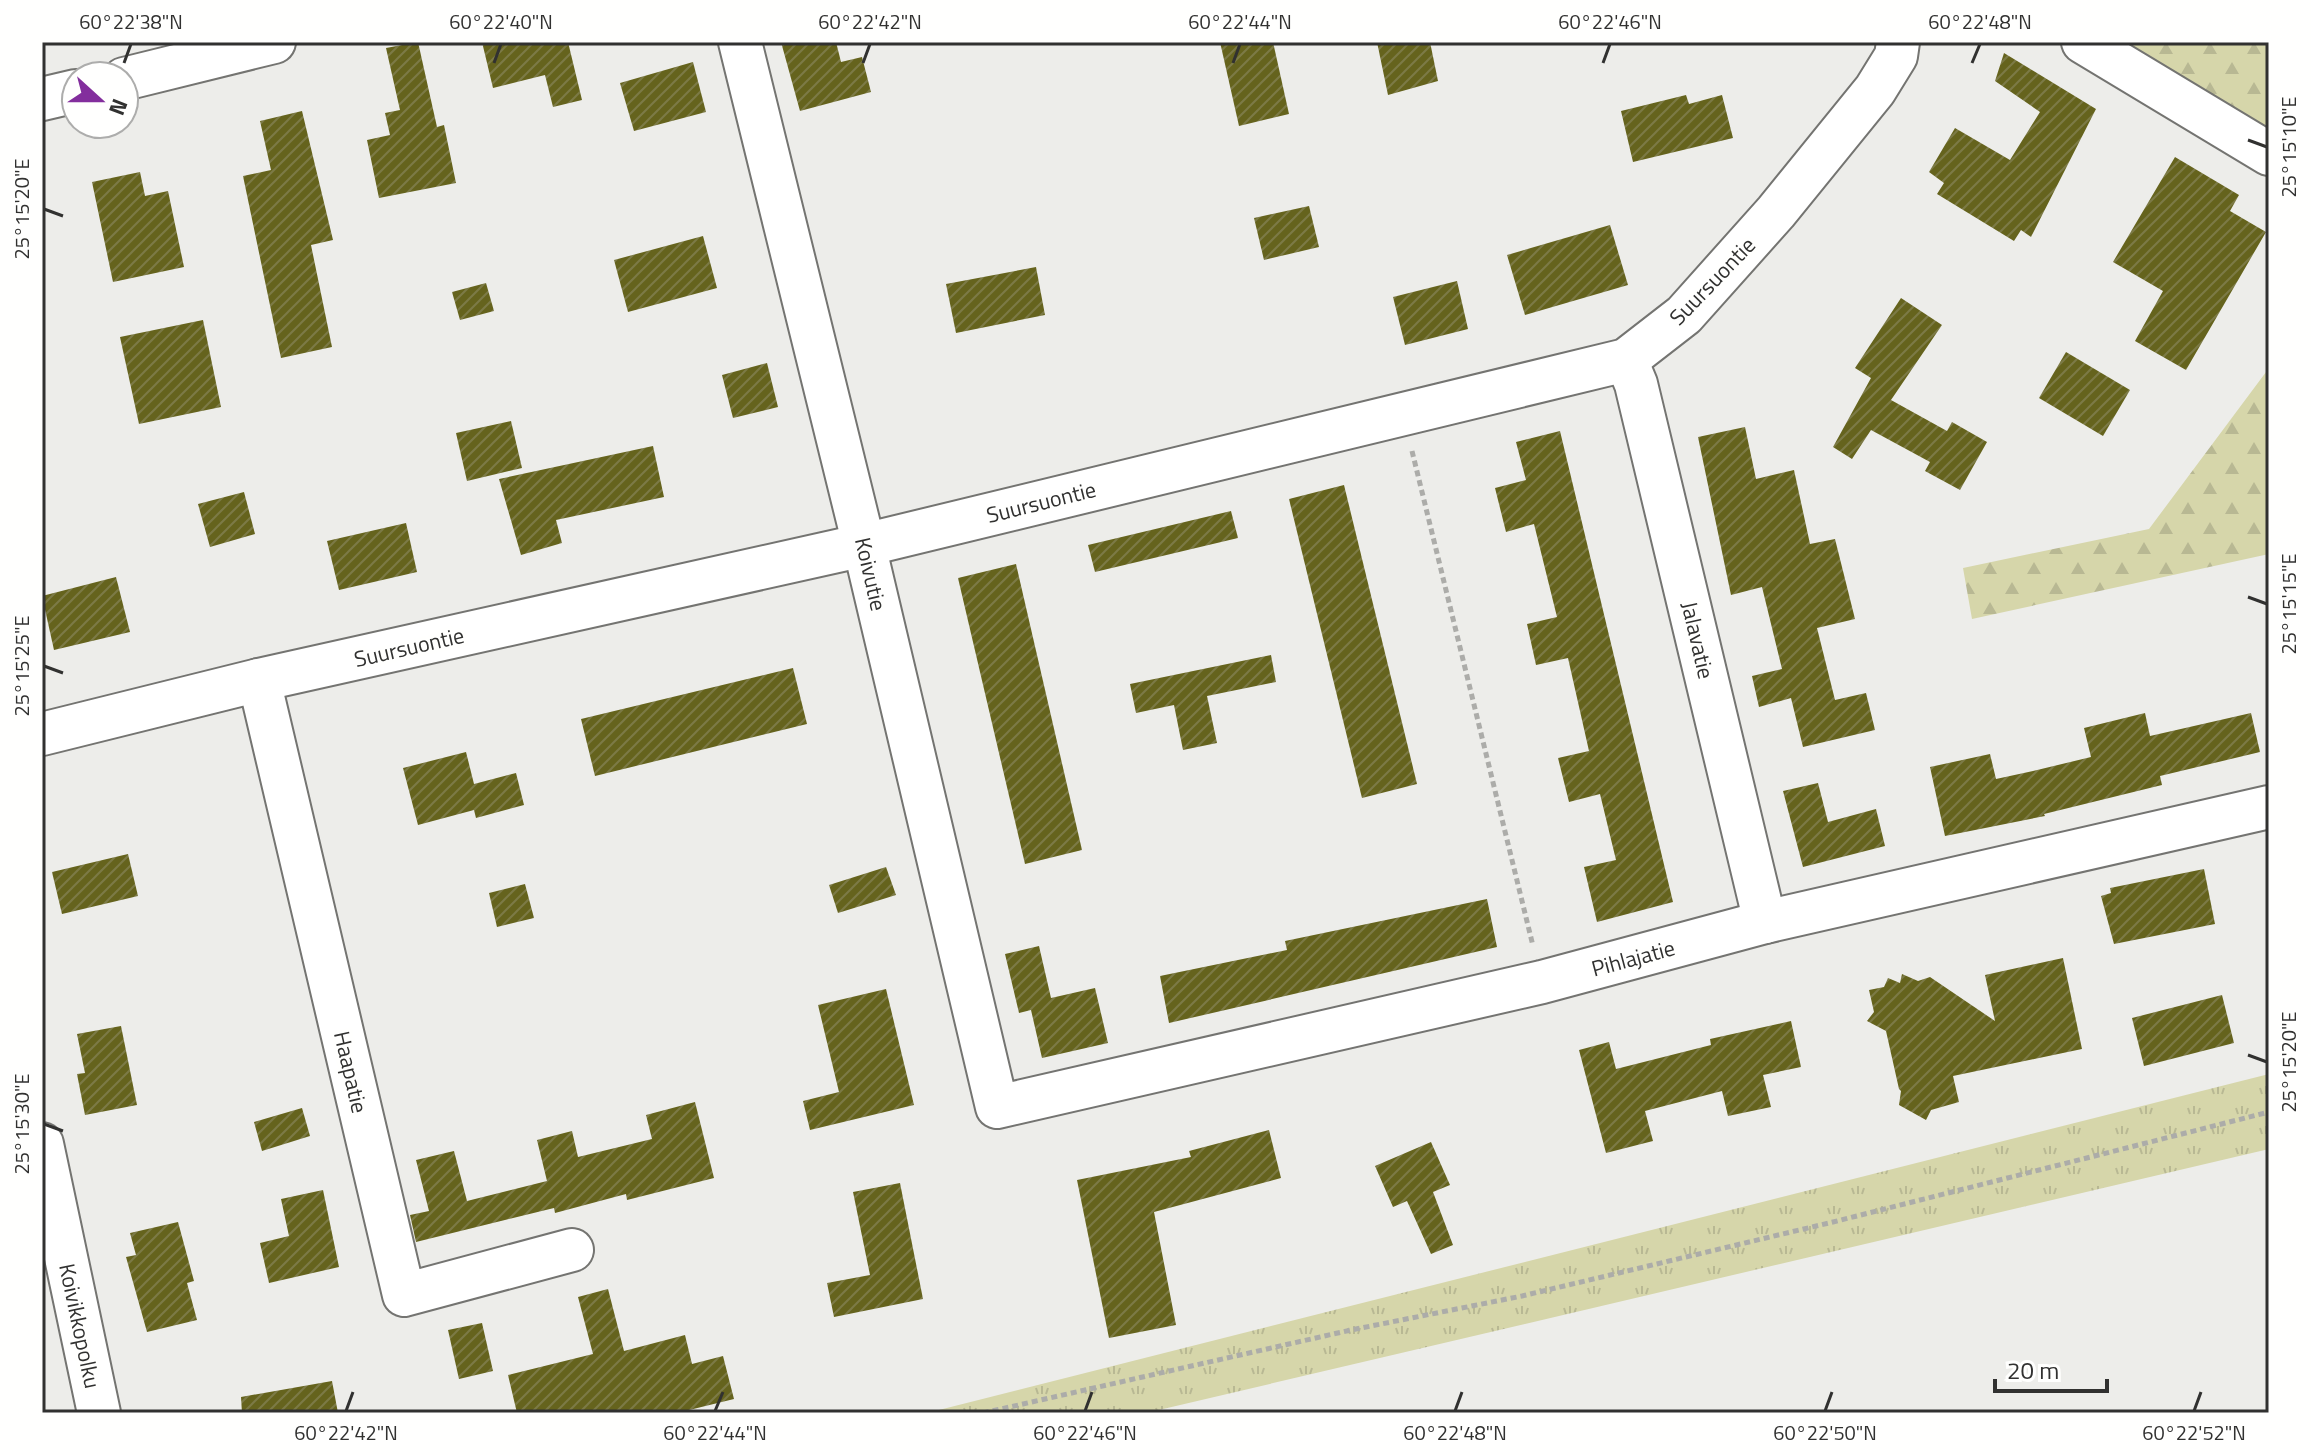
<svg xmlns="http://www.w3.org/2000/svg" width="2311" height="1455" font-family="'Titillium Web',sans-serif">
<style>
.grass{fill:url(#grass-tufts)}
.forest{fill:url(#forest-firs)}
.building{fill:url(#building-hatch)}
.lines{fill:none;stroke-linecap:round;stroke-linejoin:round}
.street-casing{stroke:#747471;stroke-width:46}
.path{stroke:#acaca9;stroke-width:5;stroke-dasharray:6 4;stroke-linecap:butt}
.street{stroke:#fff;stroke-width:42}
.ticks{fill:none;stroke:#313130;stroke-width:3}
.labels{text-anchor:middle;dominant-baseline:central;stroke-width:8;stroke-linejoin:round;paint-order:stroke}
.street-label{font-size:22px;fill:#313130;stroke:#fffffe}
.neatline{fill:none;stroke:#313130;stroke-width:3}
.ticks-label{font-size:20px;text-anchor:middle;fill:#313130}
</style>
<defs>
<pattern id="grass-tufts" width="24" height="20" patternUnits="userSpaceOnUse" patternTransform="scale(2)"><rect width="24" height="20" fill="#d6d6aa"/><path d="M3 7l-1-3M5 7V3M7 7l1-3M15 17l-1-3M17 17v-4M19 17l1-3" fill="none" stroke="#b8b893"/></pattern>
<pattern id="forest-firs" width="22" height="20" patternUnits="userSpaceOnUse" patternTransform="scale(2)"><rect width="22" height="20" fill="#d6d6aa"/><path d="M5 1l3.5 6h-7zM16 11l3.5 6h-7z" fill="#b8b893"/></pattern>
<pattern id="building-hatch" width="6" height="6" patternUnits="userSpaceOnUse" patternTransform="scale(2)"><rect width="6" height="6" fill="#65631d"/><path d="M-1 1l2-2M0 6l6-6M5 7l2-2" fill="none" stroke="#7c7a46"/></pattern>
</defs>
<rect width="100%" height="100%" fill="#ededea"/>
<path class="grass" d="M2269,1074v75l-1123,264h-219z"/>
<g class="forest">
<path d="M2084,42h185v112z"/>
<path d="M2269,368v186l-297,65 -9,-51 186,-39z"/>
</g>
<g class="building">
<path d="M418,42l19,85 7,-2 12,58 -77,15 -12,-58 23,-5 -5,-22 15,-3 -14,-62z"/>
<path d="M482,42h86l14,58 -29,7 -8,-32 -52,13z"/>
<path d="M781,42h55l5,20 21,-5 9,35 -71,19z"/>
<path d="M1220,42h53l16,72 -50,12z"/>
<path d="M1377,42h53l8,39 -50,14z"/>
<path d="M2004,53l92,56 -65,128 -10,-7 -7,11 -77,-47 7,-11 -15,-11 26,-44 55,32 30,-48 -45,-31z"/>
<path d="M693,62l13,50 -72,19 -14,-48z"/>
<path d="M1686,95l3,9 33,-9 11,43 -100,24 -12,-51z"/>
<path d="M302,111l31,129 -22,5 21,102 -51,11 -38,-182 28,-6 -11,-49z"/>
<path d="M2175,157l64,38 -9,16 36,21 -80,138 -51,-29 28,-50 -50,-29z"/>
<path d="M140,172l5,24 23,-5 16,76 -71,15 -21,-100z"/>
<path d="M1309,206l10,41 -55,13 -10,-42z"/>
<path d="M1610,225l18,60 -103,30 -18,-60z"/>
<path d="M703,236l14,52 -89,24 -14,-52z"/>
<path d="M1036,267l9,48 -89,18 -10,-49z"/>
<path d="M1457,281l11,48 -63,16 -12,-48z"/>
<path d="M486,283l8,28 -34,9 -8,-28z"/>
<path d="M1901,298l41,27 -51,75 56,31 5,-9 35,20 -27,48 -35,-19 5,-9 -59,-32 -19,29 -19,-12 38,-69 -16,-10z"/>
<path d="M203,320l18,87 -82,17 -19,-87z"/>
<path d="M2066,352l64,38 -27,46 -64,-38z"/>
<path d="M767,363l11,44 -45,11 -11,-43z"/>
<path d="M511,421l11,47 -55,13 -11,-48z"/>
<path d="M1745,427l11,52 38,-9 16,74 25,-5 20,80 -38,9 18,72 31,-7 9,37 -72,17 -12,-49 -32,9 -7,-31 30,-7 -20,-82 -31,8 -33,-158z"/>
<path d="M1560,431l113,471 -76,20 -13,-55 32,-7 -16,-66 -31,8 -11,-44 31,-7 -21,-93 -32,7 -9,-41 30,-7 -23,-93 -28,8 -11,-44 31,-8 -10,-38z"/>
<path d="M653,446l11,51 -108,23 6,23 -41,12 -22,-76z"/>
<path d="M1344,485l73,299 -55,14 -73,-299z"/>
<path d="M244,492l11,42 -45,13 -12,-43z"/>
<path d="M1231,511l7,27 -143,34 -7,-27z"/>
<path d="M406,523l11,49 -78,18 -12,-49z"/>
<path d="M1016,564l66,286 -57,14 -67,-286z"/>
<path d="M116,577l14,55 -76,18 -12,-54z"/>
<path d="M1271,655l5,27 -69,14 10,47 -34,7 -9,-45 -38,8 -6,-29z"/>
<path d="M793,668l14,56 -212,52 -14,-57z"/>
<path d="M2145,713l5,23 101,-23 9,39 -100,24 2,9 -118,29 1,2 -100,20 -15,-69 60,-13 6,25 37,-8 58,-14 -7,-29z"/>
<path d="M466,752l8,32 42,-11 8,32 -48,13 -2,-8 -56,15 -15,-57z"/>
<path d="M1818,783l10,39 48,-13 9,37 -82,21 -20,-76z"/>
<path d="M128,854l10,42 -76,18 -10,-42z"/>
<path d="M886,867l10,28 -58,18 -9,-28z"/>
<path d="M2204,869l11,55 -101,20 -13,-48 10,-3 -1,-5z"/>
<path d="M525,884l9,34 -37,9 -8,-34z"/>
<path d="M1487,899l10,48 -328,76 -9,-47 127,-26 -2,-9z"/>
<path d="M1039,946l12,52 44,-10 13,55 -66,15 -11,-48 -12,3 -14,-59z"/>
<path d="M2063,958l19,91 -129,27 6,26 -28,8 -5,10 -27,-15 2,-14 -2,-2 -13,-58 -19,-10 7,-9 -5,-22 15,-3 4,-9 12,5 2,-9 16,7 12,-4 65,44 -10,-46z"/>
<path d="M886,989l28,116 -104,25 -7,-29 36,-9 -21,-87z"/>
<path d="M2222,995l12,48 -90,23 -12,-48z"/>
<path d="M1791,1021l10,46 -38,8 8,32 -43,9 -6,-25 -77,20 8,30 -47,12 -27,-103 30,-8 7,27 95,-24 -1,-6z"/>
<path d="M121,1026l16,79 -52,10 -8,-41 8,-1 -8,-39z"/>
<path d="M695,1102l19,76 -87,22 -1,-6 -71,19 -1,-5 -138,34 -6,-27 19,-4 -13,-51 38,-9 13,50 80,-20 -10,-41 35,-9 6,26 74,-18 -6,-24z"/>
<path d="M302,1108l8,28 -48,15 -8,-29z"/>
<path d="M1269,1130l12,48 -127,34 22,113 -67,13 -32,-158 114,-23 -2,-6z"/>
<path d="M1431,1142l19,43 -17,7 20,53 -22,9 -24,-53 -14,6 -18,-41z"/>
<path d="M900,1183l23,116 -89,18 -7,-34 43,-8 -17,-83z"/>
<path d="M323,1190l16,77 -70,16 -9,-40 29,-7 -8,-37z"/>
<path d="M178,1222l16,59 -7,2 10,37 -50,12 -21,-75 10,-2 -6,-22z"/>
<path d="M608,1289l16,62 61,-16 7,29 31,-8 11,43 -57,14h-160l-9,-38 85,-21 -15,-57z"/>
<path d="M482,1323l11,48 -34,8 -11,-49z"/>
<path d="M332,1381l6,32h-96l-1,-16z"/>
</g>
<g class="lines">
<defs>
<g id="street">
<path d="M740,42l124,503 133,562 545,-125 223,-60 504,-115"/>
<path d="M2083,42l186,112"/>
<path d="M124,79l150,-37"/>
<path d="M42,99l34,-8"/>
<path d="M1626,360l10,24 129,538"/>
<path d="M259,680l145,615 168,-45"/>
<path d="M42,734l217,-54 605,-135 762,-185 58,-45 92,-103 99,-122 21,-34 2,-14"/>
<path d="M42,1144l57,269"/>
</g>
</defs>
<use href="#street" class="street-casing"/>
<g class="path">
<path d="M1412,451l121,495"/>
<path d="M983,1413l368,-83 171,-34 311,-74 436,-110"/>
</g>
<use href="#street" class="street"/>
</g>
<path class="ticks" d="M124,63l7,-19M494,63l7,-19M863,63l7,-19M1233,63l7,-19M1603,63l7,-19M1972,63l8,-19M2248,140l19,7M44,209l19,7M2248,597l19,7M44,666l19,7M2248,1055l19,7M44,1124l19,7M346,1411l7,-19M715,1411l8,-19M1085,1411l7,-19M1455,1411l7,-19M1825,1411l7,-19M2194,1411l7,-19"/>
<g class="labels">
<g class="street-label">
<text transform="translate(1712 281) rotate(-46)">Suursuontie</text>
<text transform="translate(1041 502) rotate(-14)">Suursuontie</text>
<text transform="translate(871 574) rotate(77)">Koivutie</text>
<text transform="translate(1698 640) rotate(77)">Jalavatie</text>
<text transform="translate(409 647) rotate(-13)">Suursuontie</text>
<text transform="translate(1633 958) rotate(-15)">Pihlajatie</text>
<text transform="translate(351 1072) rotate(77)">Haapatie</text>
<text transform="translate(80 1326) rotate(78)">Koivikkopolku</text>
</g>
</g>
<rect width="2311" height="1455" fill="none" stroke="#fffffe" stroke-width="88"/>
<g transform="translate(100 100) rotate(111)"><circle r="38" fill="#fffffe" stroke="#adadac" stroke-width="2"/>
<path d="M0-6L14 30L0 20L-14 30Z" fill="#832e9d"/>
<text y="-12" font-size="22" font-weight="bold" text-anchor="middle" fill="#313130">N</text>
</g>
<path d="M1995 1379v12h112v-12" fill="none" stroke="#313130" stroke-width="4"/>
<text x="2007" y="1379" font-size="24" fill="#313130" stroke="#fffffe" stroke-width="6" paint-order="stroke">20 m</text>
<rect x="44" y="44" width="2223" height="1367" class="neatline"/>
<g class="ticks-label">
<text x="131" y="29">60°22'38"N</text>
<text x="501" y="29">60°22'40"N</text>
<text x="870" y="29">60°22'42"N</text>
<text x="1240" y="29">60°22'44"N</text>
<text x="1610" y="29">60°22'46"N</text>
<text x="1980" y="29">60°22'48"N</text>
<text transform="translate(2289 147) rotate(-90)" y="7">25°15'10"E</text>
<text transform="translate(22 209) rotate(-90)" y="7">25°15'20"E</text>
<text transform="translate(2289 604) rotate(-90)" y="7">25°15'15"E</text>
<text transform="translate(22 666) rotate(-90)" y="7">25°15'25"E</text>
<text transform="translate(2289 1062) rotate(-90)" y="7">25°15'20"E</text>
<text transform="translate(22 1124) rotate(-90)" y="7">25°15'30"E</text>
<text x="346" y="1440">60°22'42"N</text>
<text x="715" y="1440">60°22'44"N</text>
<text x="1085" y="1440">60°22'46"N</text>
<text x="1455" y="1440">60°22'48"N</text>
<text x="1825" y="1440">60°22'50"N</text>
<text x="2194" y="1440">60°22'52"N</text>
</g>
</svg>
